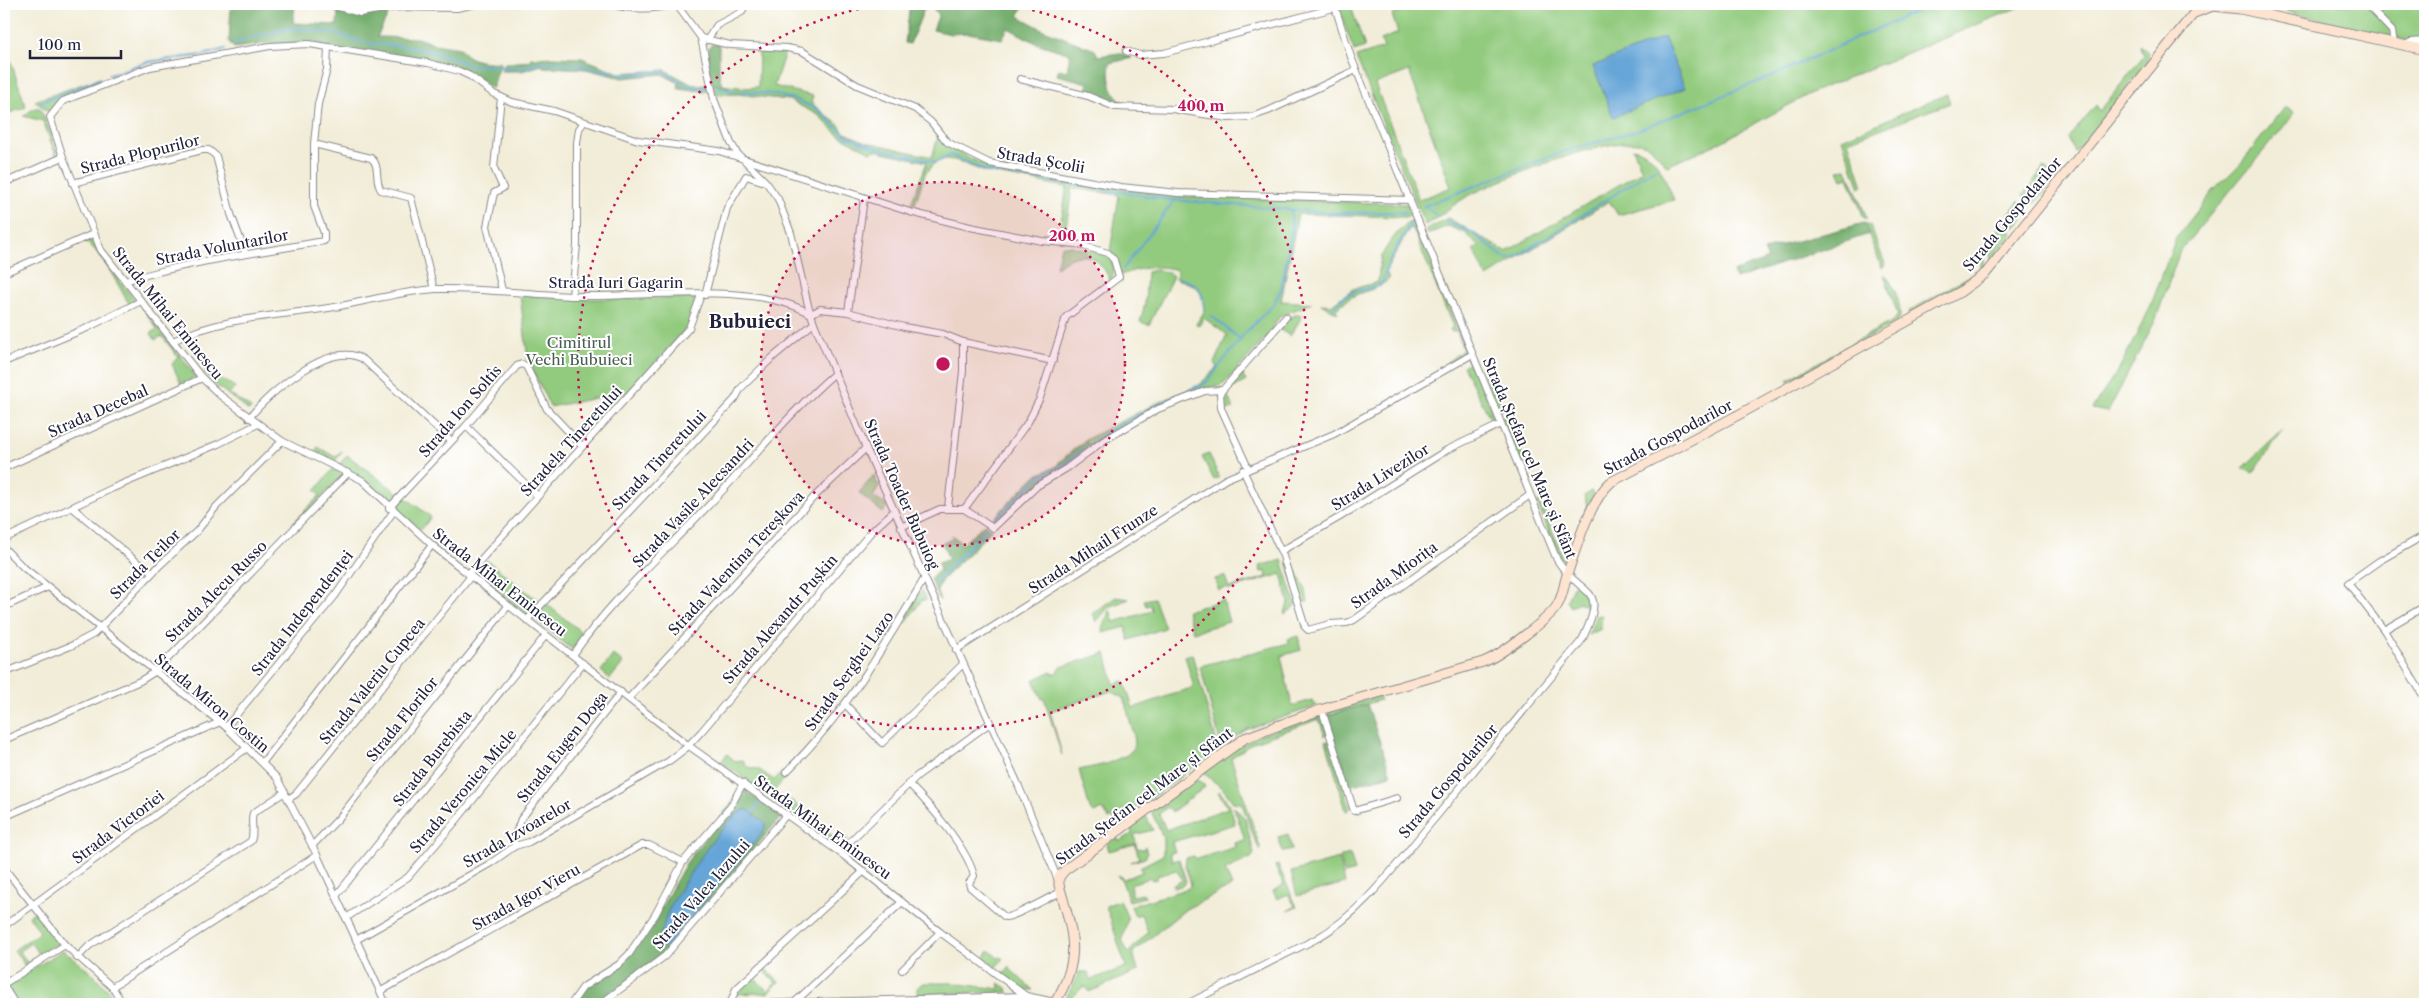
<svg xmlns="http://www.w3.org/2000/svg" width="2429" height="1008" font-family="'Libre Caslon Text',serif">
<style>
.green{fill:#92cb7e;stroke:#5a765c;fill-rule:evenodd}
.forest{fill:#75af6d;stroke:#4c6854}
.water{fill:#65a5d7;stroke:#446489}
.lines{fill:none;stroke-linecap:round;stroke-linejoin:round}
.stream{stroke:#65a5d7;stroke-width:2}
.street-casing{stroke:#8a888a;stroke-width:8}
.secondary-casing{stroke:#8a888a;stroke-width:11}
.street{stroke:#fff;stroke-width:6}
.secondary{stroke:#fde4d1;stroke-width:9}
.ring{fill:none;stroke:#c2185b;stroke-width:2.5;stroke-dasharray:2.5 5}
.labels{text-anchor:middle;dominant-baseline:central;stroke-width:4;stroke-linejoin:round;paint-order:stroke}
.street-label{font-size:15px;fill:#22223b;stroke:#fff}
.park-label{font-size:15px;fill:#495d52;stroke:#fff}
.quarter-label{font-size:18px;font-weight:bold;fill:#22223b;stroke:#fff}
.centre{fill:#c2185b;stroke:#fff;stroke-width:2.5}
.ring-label{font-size:15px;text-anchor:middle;font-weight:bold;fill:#c2185b;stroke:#fff;stroke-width:4;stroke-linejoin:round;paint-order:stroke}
</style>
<rect width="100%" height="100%" fill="#fff"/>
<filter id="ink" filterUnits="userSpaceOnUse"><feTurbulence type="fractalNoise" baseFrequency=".02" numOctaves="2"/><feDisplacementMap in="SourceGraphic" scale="10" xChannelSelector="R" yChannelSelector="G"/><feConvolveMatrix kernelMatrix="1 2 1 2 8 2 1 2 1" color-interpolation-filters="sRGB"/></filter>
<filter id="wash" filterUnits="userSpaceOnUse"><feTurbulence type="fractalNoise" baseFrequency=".0096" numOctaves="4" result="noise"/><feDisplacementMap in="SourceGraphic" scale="20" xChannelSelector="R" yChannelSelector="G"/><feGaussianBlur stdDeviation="1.12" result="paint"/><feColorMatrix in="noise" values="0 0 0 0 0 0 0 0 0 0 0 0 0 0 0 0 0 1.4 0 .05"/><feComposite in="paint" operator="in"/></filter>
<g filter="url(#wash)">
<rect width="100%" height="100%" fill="#f2edd8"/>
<g class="green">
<path d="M1337,4h13l15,43 -11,4z"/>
<path d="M1417,4h610l-214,88 -92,50 -54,24c-6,-7 -13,-17 -21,-21 -29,-14 -144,34 -174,49 -17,8 -30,22 -47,31l-69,-168 28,-9 -3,-8 17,-7 -6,-18zM1409,71l42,116 -32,13 -44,-116z"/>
<path d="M2268,4h157v41l-137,-33 -6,-5z"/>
<path d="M4,41l22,66 -22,8z"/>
<path d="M2141,45l7,7 -1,10 -72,91 -7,-15 28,-33 4,6 44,-56 -4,-8z"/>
<path d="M759,52h26l-11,34 39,10 -2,7 29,23 3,6 23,10 66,15 7,-24 10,14 31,16 17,5 70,13 107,15 234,8 4,10 -7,3 -107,-3 -17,87 31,2 -32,13 -15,23 -42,46 -18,3 -50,20 -66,39 -4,-7 68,-35 46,-20 18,-18 -3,-4 13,-28 -23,-17 -5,8 -3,-2 8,-12c-2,-25 -6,-26 -28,-33l1,-9c-17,-6 -39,-2 -56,5l-11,-23 9,-57 -47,-7 -8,53 -6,-1 9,-53 -82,-15 -30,-12 -10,-1 -12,5 -8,10 -10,30h-4l16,-42 -53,-12 -3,2 -31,-16 -22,-21 -29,-15 -52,-6 -21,1 -4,-11 34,4 12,-1z"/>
<path d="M100,78l1,5 -43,19 -9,10 -14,-11z"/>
<path d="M1947,94l3,9 -102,38 15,45 -3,2 -18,-49z"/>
<path d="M2285,107l10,6 -115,138 -24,68 -48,93 -16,-3 27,-40 30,-59 27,-72 37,-47 30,-30z"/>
<path d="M35,108h5l12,27 -1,1 7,18 -2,1 -13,-34 -20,-5z"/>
<path d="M1633,148c26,6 31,30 41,52l-56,15 -9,-14 -122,76 -14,-27 6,-4 -14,-13 -17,-7 -20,8 -2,-4 22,-12 58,34 136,-81z"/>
<path d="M2044,167l13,10 -23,28 -11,-10z"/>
<path d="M1847,169l20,49h-3l-16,-41 -6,2 -4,-9z"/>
<path d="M2019,200l6,16 -10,12 -6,-14z"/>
<path d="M1414,219l52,132 -2,4 -14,8 -3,-1 16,-12 -6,-19 -5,1 -2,-3 3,-2 -41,-100 -3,2 -23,42 3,8c-19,17 -33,8 -53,31l2,3 -17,-9 10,1 22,-16 25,-7c1,-7 1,-17 3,-24 5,-13 20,-32 33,-39z"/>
<path d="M2005,220l7,14 -21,26 -1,-7 12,-13 -5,-9z"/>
<path d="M1864,223l6,2 15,39 -3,4z"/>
<path d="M92,240l11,19 32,41 -1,2 -5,2c-9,-15 -30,-58 -46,-63z"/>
<path d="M1983,245l2,23 -9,10 -67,38 -1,-4 72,-42z"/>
<path d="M1061,246h10l35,8c7,6 11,18 4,26 -13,-28 -30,-31 -54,-13z"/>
<path d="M1156,270l11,2 6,4 -24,49 -9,-3 5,-18 2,-32z"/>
<path d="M1884,274c10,9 19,34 15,47l-110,60 -2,-1 107,-60 4,-5z"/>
<path d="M520,295l71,4 104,-1 -2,16 -4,11 -59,66 -12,6 -2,-3 -66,13 -22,-47z"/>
<path d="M142,307l54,69 -2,2 -13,6 -9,-20 6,-7 -16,-21 -7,4 -4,-7 6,-4z"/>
<path d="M1295,315h8l-13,21 -11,-7 9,-11z"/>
<path d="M1468,364l5,3 24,56 -4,1 -30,-58z"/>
<path d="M1488,368l-1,3 15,37h5l-9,2 -14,-35z"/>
<path d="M207,371l28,16 -6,7 22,14 -2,3 -37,-29 -8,-10z"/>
<path d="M1241,373l5,8 -20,11 7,16 -9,3 -2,-16z"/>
<path d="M1509,414l-2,2 18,45 -4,2 -20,-46z"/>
<path d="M2283,430l-30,43 -10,-5z"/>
<path d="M318,447l17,10 7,-6 -8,12 -21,-9z"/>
<path d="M1209,454l10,23 -5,3 -12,-23z"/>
<path d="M347,455l51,38 4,-1 -13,11 -28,-26 -22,-12z"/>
<path d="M333,469l9,6 -45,49 -3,-2 26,-27 -5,-4z"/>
<path d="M874,475l5,12 -6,10 14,9 -4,7 -24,-20z"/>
<path d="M1592,491l2,4 -23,63 -5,3 -7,-3 -22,-55 3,-1 23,54 7,-2 17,-48 -3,-10z"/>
<path d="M405,497l26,20 -10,13 -26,-22z"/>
<path d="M485,559l55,43 -12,13 -53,-43z"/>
<path d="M1282,560l14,44 -6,7 -6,3 5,-12 -8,-28 -52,16 -2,-2 -9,2 -3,-11 10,-3 4,12 38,-11 -1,-6 -5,1 -1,-6z"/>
<path d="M1291,561l14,26 3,15h-8l-13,-40z"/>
<path d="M1574,583c7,7 19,14 17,26l-13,-7 -7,5 -4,-6z"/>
<path d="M921,590l6,10h-5l-17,23 -1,-3z"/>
<path d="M1116,597l13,2 -20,8 -13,15 -3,-9z"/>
<path d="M1154,598l11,30 -36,12 -3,-13 -23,6 1,-10 6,-13 4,12 38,-11 -1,-6 -5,1 -2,-6z"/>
<path d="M1223,600l6,22 -36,10 -6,-21z"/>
<path d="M545,603l40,32 -12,15 -40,-32z"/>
<path d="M1602,615l-1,14 -13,6 8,-19z"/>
<path d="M1298,636l3,14 -20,6 11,50 20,-6 5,6 -69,23 -27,16 -21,-79 89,-23 -1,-4z"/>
<path d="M1106,653l8,31 10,-3 9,27 61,-21 -9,-31 7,-2 26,93 -2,4 -100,73 -3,-7 -4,2 -6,-10 -9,4 -4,-4 -11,-39 27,-6 21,-9 7,-7 1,-8 -11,-42 -13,-7 -61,20 12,44 -18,-57 -2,1 -9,-19 17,-8 5,2 6,-7z"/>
<path d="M613,655l10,8 -13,16 -9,-8z"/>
<path d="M1379,696l1,4 -53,16 -1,-4z"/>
<path d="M1321,715l7,18 -3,3 -6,-17 -65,23 -23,16 30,92c-8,-8 -13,-34 -20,-47l-8,-1 -9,-12 -21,-18 25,-19 29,-17z"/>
<path d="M1326,741h3l21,65 -1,4 -3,1z"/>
<path d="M727,754l8,7 8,-1 4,7 11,2 16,11 9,-8 4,4 -14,16 15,12 3,-4 47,41 4,-4 6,2 -8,7 -119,-84z"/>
<path d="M1195,780l7,2 3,5 -33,25 -5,-5 -8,7 7,16 62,-22 -10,-16h2l10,13 5,19 -63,18 3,10 -5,1 2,8 7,-2 7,22 -2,4 -10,3 -1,-3 10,-5 -7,-10 -19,6v3l-5,1 -1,-2 -18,5 -2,3v10l13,-2 1,3 -16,4 -7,-20 -5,-6 7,4 18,-7 -2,-5 23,-12v-18l-12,-26z"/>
<path d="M1234,807l11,11 9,36 -3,4 -26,12 7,16 -46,23 -53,43 5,19 -49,21 -5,-6 -14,14 -4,-2 13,-26h9l2,8 36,-13 -20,-61 14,-6 8,19 -6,20 6,14 20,-21 -7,-18 -6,2 -4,-10 58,-18 2,-4 -6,-18 1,-8 8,-2 2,3 40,-12 -1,-4 10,-3z"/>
<path d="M1146,816l7,14 -19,5 3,13 7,1 1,-3 2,8 -2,4 -14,4 8,-4 -4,-14 -26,7 -2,-7 9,-6 4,3 12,-7 -1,-6z"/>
<path d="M1288,834l4,16 -9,2 -5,-15z"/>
<path d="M1350,854l5,17 -10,3 -5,-17z"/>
<path d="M1339,859l6,24 -48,13 -6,-24z"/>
<path d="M1278,865l19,42 -9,4 7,-5 -7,-12 -11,5 -4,-8 11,-6 -9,-19z"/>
<path d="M35,911l25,31 -35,24 -11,-16 26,-18 -11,-16zM31,943l8,12 -11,8 -9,-12z"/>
<path d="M63,950l29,23 25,27 -3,-1 -10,5h-85l-13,-18z"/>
<path d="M989,950l9,8 3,-1 2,2 -8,9 -12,-8z"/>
<path d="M762,965l17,17 -11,11 -33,1zM763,970l13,13 -8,8 -13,-12z"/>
<path d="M1010,966v3l23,21h-7l-23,-15z"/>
<path d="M924,983h28l48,6 -1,-6 8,5 1,4 -91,2v-6z"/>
</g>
<g class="forest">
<path d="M231,4h64l-2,19 44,2 1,-16 22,5 32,-4 -4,2v3l-11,22 40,1 17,6 26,4c9,14 27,15 41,14l-9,27 -27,-20 -27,-7 -165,-19 -39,5 -5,-6z"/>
<path d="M910,4h16l-16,40 -5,-1z"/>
<path d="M927,4h98l-7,12 26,14 51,20 3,6 22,-3 12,5 -22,5c-2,16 0,29 13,39l-8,2 -28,-11 1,-10 -31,-8 2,-6 8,2 3,-17 -34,-11 -28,-15 -6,11 -34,-6 -17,1 -18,-4 6,-16z"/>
<path d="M711,44l8,1v30l3,9 6,3 -16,-3c-2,-12 -7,-29 -1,-40z"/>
<path d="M554,57l28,1 37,15 46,-3 26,14 9,2 7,-2 2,8 -31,-4 1,-5 -17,-9 -40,4 -36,-9 -43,-2 -1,-2 -20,6h-21l4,-8 25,-2 1,-3z"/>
<path d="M1864,223l5,11 -133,45 -3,-7 35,-13 -4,-9z"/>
<path d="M1085,440l4,7 -95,78 -4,-3 45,-46 24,-11 -1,-2z"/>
<path d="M984,524l8,6 -50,50 -5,10 3,11 -10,-22 10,-9 -2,-7 11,-4 -7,-16 11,-4 -1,-4 11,9z"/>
<path d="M1367,704l24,71 -42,11 -22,-70z"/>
<path d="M742,789l40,27 -117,136 -65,51h-26l9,-13 34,-21 40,-54 29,-52z"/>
</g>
<g class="water">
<path d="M1664,37l21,51 -72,29 -20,-51z"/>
<path d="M747,809l19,15 -3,8 -98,116 -6,-5c3,-11 5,-24 10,-34 11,-22 57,-96 78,-100z"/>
</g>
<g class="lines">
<g class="stream">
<path d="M234,43l55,-15 43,4 33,11 45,4 35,8 25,10 49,3 23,-6 38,3 44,10 38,-4 25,14 19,3"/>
<path d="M109,75l38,-13 56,-7 22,-6"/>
<path d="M716,89l57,5 21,5 23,10 29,27 31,12 59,14 15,-7 35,16 186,29 163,13 72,-1"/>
<path d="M40,103l60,-24"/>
<path d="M1424,206l132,-52 82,-24 129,-52 166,-74"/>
<path d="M1424,206l12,9"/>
<path d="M1444,221l27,11 35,27 8,-1 142,-90"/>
<path d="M1123,269l51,-68"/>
<path d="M1179,278c23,7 21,9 26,31"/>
<path d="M1333,308l11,-12 9,-4 25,-6 5,-5 7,-22 21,-36"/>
<path d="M1210,315l30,24"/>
<path d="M992,523l47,-46 20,-9 47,-35 47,-26 54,-25 38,-49 29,-29 7,-15 11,-60 -1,-20"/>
<path d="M934,583l53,-55"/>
<path d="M767,794l1,-2"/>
<path d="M753,813l6,-10"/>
</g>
</g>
</g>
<g filter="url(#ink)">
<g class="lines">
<defs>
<g id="street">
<path d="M328,4l32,9 36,-6 61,1 19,-4"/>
<path d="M610,4c23,7 44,5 67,0"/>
<path d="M676,4l25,34 13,61 17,44 6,10 29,29 12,17 13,34 17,72 6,18 52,125 151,334 41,98"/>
<path d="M2265,4v10"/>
<path d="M2366,4l26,27 2,12"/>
<path d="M701,38l29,7 57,3 15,3 55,34 58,24 16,13 16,20 42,21 132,24 57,6 232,7"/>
<path d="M707,40l10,-15 25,-13 3,-8"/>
<path d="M2405,45l6,-3 14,-1"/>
<path d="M328,47l-1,22 -9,35 -4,40 57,14c10,8 3,22 10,32l30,8 23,91"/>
<path d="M1126,51l14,4 24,-2 170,-45"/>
<path d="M1020,79l68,17 27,11 57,2 56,9 23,-1 17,-6 88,-41"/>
<path d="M501,97l-7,71 9,20 -9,5 -7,33 15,64"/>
<path d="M4,183l59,-26"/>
<path d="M73,183l129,-33h7l7,6 15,58 14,38"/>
<path d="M4,273l89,-39"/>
<path d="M125,281c66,-20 132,-28 199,-40v-8l-10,-27v-62"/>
<path d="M705,295l22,-87 19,-32 19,6"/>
<path d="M572,296l5,-51v-102l2,-14 5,-7"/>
<path d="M848,312l16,-113"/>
<path d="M173,341c50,-25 108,-25 162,-34 33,-6 68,-16 101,-18 46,-1 91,5 136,7 69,2 180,-16 239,18l9,-5 28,3 56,15 39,7 20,8 90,19"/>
<path d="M4,362l83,-34 54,-27"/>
<path d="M249,418c19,-24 82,-80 115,-58l87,81"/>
<path d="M466,426l72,70"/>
<path d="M4,468l198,-90"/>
<path d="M1248,468l-27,-60 -1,-15 66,-76"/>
<path d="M1243,470l40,86 22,71 3,3 22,-6 17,-1 7,-3 176,-125"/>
<path d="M948,507l15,-136v-29"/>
<path d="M73,508l65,55 15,9"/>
<path d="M389,508l77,-82 51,-60 5,-2 4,2 21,43 35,37"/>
<path d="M964,509l29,19 44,-42 30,-18 36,-27 55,-32 47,-18 16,-1"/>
<path d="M901,527l39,-18h24l4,-5 60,-82 12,-24 26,-81 53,-40 -5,-17 -6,-7 -32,-9 -34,-3 -72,-14 -60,-15 -191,-61 -81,-11 -84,-29 -42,-9 -18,-8 -24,-18 -11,-5 -31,-8 -100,-16 -19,-3 -39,2 -120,21 -87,34 -13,16 13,40 38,93 101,128 19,18 61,45 80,39 70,65 59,47 198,154 150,106 101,80 86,64"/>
<path d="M2425,535l-46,26 -31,22 36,47 41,69"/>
<path d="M4,539l109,-51 105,-44 40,-20"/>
<path d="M4,548l19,19 203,160 51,51 40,77 69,149"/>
<path d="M1281,551l59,-34 107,-67 52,-25"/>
<path d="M468,574l221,-246 12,-33"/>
<path d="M4,607l44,-20"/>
<path d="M527,620l208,-221 6,-11 31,-30 42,-35"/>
<path d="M2384,630l41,-24"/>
<path d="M956,650l270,-171 108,-45 137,-79"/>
<path d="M573,655c37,-54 88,-100 133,-147 43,-44 82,-94 129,-135"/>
<path d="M4,673l69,-28 21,-11 66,-69 37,-34 19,-24 66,-66"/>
<path d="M629,698l185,-201 52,-49"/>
<path d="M845,704l37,39 81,-79"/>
<path d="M1322,710l32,101 43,-13"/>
<path d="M226,727l109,-131 58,-84"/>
<path d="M4,740l136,-59 16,-10 192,-198"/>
<path d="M263,762l169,-217"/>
<path d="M786,772c57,-55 98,-125 138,-193"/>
<path d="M909,784c20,20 59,65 65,92l-5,7 1,4 35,30c6,2 46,-21 56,-25"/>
<path d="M288,799l8,-5 175,-218"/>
<path d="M4,817l216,-95"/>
<path d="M312,846l27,-28 169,-212"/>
<path d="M515,846l-1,-8 7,-19 100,-127"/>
<path d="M839,852l78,-76 73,-53"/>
<path d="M4,868l61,77 47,42 11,17"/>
<path d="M336,896l210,-261"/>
<path d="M346,918l62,-41 48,-56 127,-158"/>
<path d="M4,926l243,-178"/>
<path d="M356,940l135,-77 24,-17 14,-4 140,-81 17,-13 15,-16 171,-201 22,-20"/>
<path d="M77,958l12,-12 162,-105c4,-9 -1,-19 2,-28l32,-21"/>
<path d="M902,970l38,-38"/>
<path d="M4,984l61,-39"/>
<path d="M4,986l11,18"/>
<path d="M112,987l205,-132"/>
<path d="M381,991l261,-146h7l34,17"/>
<path d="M795,1002l107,-100"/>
<path d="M571,1004l12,-17 35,-22 11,-11 26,-39 28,-53 48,-56 12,-23"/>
<path d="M606,1004l1,-5 58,-43 122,-142"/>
<path d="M730,1004l6,-15 128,-118"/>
<path d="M748,1004l278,-8 29,6"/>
<path d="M1187,1004l129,-65c49,-28 84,-80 120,-122 49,-59 98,-118 146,-177 28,-57 -1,-41 -25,-80l-206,-503 -17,-53"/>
</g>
<path id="secondary" d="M1054,1004c29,-46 19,-70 5,-119v-8l6,-7 180,-132 75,-28 163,-48c15,-5 69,-45 75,-58 5,-9 6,-20 9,-29 9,-27 23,-75 44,-93l129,-68 220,-122 26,-19 208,-260 19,-7 27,3 185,41"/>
</defs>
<use href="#street" class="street-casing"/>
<use href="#secondary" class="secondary-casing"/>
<use href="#street" class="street"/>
<use href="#secondary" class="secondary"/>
</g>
</g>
<circle cx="943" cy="364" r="182" fill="#c2185b" fill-opacity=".12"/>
<g class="ring">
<circle cx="943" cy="364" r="182"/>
<path d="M1003 4A365 365 0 1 1 883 4"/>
</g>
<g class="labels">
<g class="street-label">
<text transform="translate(140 154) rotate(-14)">Strada Plopurilor</text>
<text transform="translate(1041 160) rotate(10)">Strada Școlii</text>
<text transform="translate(2012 214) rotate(-50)">Strada Gospodarilor</text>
<text transform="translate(222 247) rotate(-11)">Strada Voluntarilor</text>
<text x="616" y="282">Strada Iuri Gagarin</text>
<text transform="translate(168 313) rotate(51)">Strada Mihai Eminescu</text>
<text transform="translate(98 411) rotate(-24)">Strada Decebal</text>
<text transform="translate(460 411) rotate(-49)">Strada Ion Soltîs</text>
<text transform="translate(1668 437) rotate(-28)">Strada Gospodarilor</text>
<text transform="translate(571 441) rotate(-48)">Stradela Tineretului</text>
<text transform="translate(1530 458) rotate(67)">Strada Ștefan cel Mare și Sfânt</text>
<text transform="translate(659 460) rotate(-47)">Strada Tineretului</text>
<text transform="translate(1380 477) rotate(-32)">Strada Livezilor</text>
<text transform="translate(902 494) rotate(66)">Strada Toader Bubuiog</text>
<text transform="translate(693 503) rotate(-47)">Strada Vasile Alecsandri</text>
<text transform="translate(1093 549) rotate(-33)">Strada Mihail Frunze</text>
<text transform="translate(736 563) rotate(-47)">Strada Valentina Tereșkova</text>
<text transform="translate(145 564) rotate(-45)">Strada Teilor</text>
<text transform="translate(1394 575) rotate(-36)">Strada Miorița</text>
<text transform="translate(500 582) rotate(38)">Strada Mihai Eminescu</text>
<text transform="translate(216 591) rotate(-45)">Strada Alecu Russo</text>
<text transform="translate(302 613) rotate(-52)">Strada Independenței</text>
<text transform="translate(780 619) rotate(-49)">Strada Alexandr Pușkin</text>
<text transform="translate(849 671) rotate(-55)">Strada Serghei Lazo</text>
<text transform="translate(372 681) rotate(-51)">Strada Valeriu Cupcea</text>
<text transform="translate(212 703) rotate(40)">Strada Miron Costin</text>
<text transform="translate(402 719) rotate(-51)">Strada Florilor</text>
<text transform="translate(562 747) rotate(-52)">Strada Eugen Doga</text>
<text transform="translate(432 758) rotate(-52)">Strada Burebista</text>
<text transform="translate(1448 781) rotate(-50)">Strada Gospodarilor</text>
<text transform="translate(463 791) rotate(-50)">Strada Veronica Micle</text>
<text transform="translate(1144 796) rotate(-37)">Strada Ștefan cel Mare și Sfânt</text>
<text transform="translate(118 827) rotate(-37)">Strada Victoriei</text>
<text transform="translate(823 827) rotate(36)">Strada Mihai Eminescu</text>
<text transform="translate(517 833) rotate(-30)">Strada Izvoarelor</text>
<text transform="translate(701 894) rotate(-49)">Strada Valea Iazului</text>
<text transform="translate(526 897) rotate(-29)">Strada Igor Vieru</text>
</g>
<g class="park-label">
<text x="579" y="342">Cimitirul<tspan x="579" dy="17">Vechi Bubuieci</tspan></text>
</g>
<g class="quarter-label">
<text x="750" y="322">Bubuieci</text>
</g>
</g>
<circle cx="943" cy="364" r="8" class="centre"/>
<g class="ring-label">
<text x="1201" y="111">400 m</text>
<text x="1072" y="241">200 m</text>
</g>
<rect width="2429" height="1008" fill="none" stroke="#fff" stroke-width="20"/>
<path d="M30 50v8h91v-8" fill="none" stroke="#22223b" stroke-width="2.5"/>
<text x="38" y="50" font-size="15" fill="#22223b" stroke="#ffffff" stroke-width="4" paint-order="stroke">100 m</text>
</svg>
